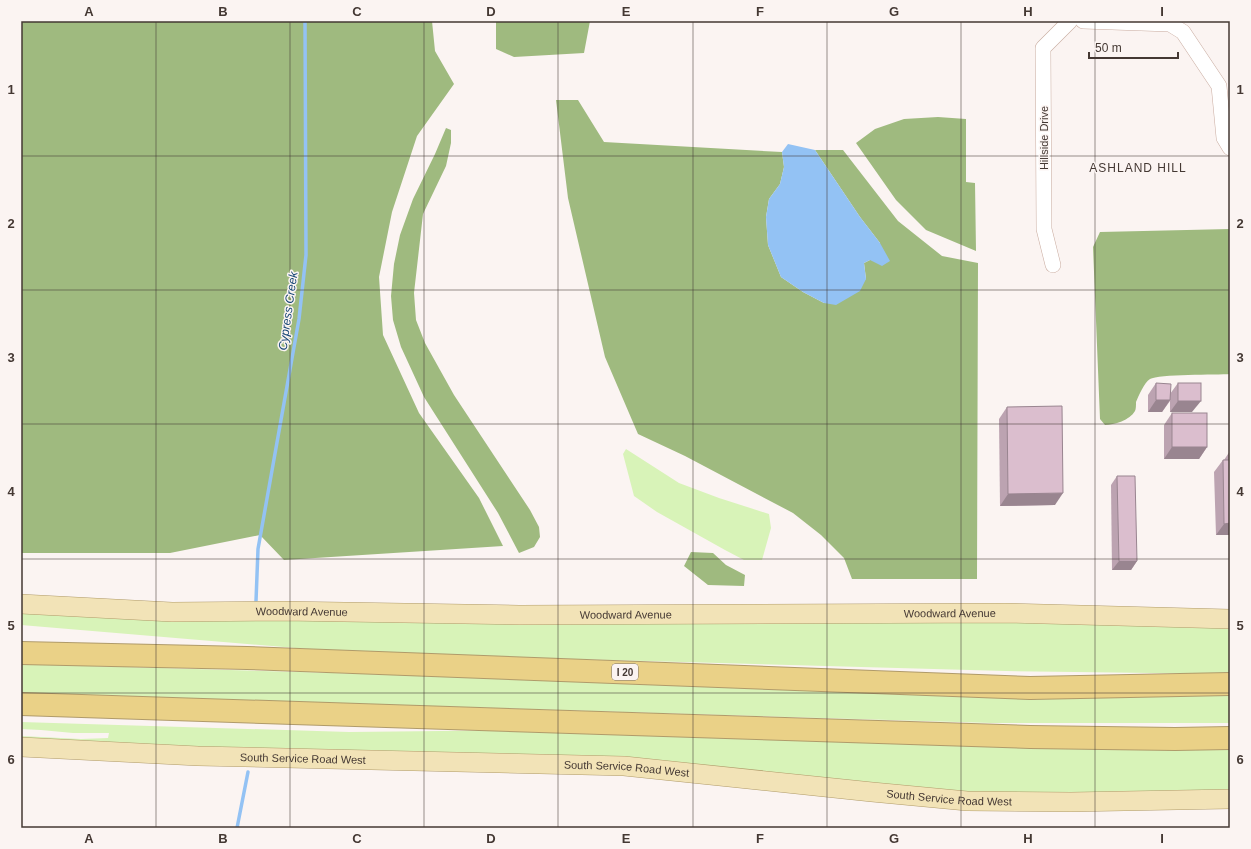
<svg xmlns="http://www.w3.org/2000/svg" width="1251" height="849" font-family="Arial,sans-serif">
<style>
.green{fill:#d8f3b8}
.forest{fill:#9fba7f}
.water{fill:#93c2f4}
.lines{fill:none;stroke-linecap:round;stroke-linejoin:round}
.stream{stroke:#93c2f4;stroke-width:3.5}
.minor-casing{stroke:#c9ab9f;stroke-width:16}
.major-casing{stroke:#b09b6a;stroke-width:20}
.highway-casing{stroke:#b09b6a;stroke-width:24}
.minor{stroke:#fff;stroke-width:15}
.major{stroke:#f2e3b7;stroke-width:19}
.highway{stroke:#ead187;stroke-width:22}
.wall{fill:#bca3b1}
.shaded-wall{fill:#998590}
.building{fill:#dbbece;stroke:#998590}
.grid{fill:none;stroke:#443833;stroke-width:1;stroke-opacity:0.55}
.labels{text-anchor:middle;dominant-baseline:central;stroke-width:3;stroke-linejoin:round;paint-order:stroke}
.shield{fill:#fbf4f2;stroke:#7b706c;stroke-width:1}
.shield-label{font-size:10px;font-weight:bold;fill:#443833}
.street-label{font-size:11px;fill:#443833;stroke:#fbf4f2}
.neighbourhood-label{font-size:12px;letter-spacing:1px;fill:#443833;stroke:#fbf4f2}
.water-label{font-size:12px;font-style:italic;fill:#174776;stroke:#fbf4f2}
.neatline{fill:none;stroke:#443833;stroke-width:1.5}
.grid-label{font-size:13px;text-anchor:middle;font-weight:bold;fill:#443833}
</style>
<rect width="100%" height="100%" fill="#fbf4f2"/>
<g class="green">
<path d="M626,449l53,34 40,15 50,16 2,14 -9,32h-18l-19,-10 -68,-38 -23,-16 -11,-42z"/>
<path d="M21,610l236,11h478l337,2 158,4v47l-224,-3 -651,-18 -334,-28z"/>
<path d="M21,664l764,22 445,9v28h-239l-970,-29z"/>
<path d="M21,722l328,10 194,-2 687,16v48h-247l-962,-50v-8l60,3 27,-1 1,-5h-36l-32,-3 -20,-1z"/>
</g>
<g class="forest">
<path d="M21,21h411l3,30 19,33 -37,52 -25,76 -13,65 4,58 36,78 60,85 24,48 -219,14 -24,-25 -90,18h-149z"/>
<path d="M496,21h94l-6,32 -70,4 -18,-8z"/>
<path d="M556,100h22l26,42 178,10 2,15 -4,17 -11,15 -3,18 2,28 13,32 22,15 21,11 42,-24 -2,-16 6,-3 10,-17 -20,-26 -45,-67h28l55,71 44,35 36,7 -1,316h-125l-8,-21 -23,-23 -28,-22 -108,-57 -47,-22 -33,-77 -37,-159z"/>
<path d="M938,117l28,2v63l9,1 1,68 -50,-21 -30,-30 -40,-57 19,-14 29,-10z"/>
<path d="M446,128l5,2v13l-5,23 -23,48 -9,79 2,27 9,23 29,52 76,115 9,17 1,10 -6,10 -15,6 -21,-40 -74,-116 -23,-50 -8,-27 -2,-24 3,-32 6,-29 13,-36 22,-45z"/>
<path d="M1230,229v145c-13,1 -72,0 -80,5 -6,4 -11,16 -14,23 0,3 0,7 -1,9 -5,9 -21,14 -30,14l-5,-6 -7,-172 7,-15z"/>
<path d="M691,552l22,1 13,12 19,10 -1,11 -36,-1 -24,-19z"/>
</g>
<path class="water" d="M788,144l27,6 45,67 20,26 10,18 -8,5 -12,-6 -6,3 2,16 -6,12 -24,14 -12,-2 -21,-11 -22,-15 -13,-32 -2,-28 3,-18 11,-15 4,-17 -2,-15z"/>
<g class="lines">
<g class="stream">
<path d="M256,601l2,-52 41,-230 7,-64 -1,-234"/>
<path d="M237,828l11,-56"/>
</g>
<defs>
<g id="minor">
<path d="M1083,21l87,3 13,8 36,54 5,52 6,10"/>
<path d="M1053,265l-9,-36 -1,-181 27,-27"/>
</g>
<g id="major">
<path id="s1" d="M21,604l151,8 112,-1 235,4 486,-2 225,6"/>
<path id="s2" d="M21,747l177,9 426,10 248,26 95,9 104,1 159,-3"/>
</g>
<g id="highway">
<path d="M21,653l226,5 783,30 200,-4"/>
<path d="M21,704l1009,33 145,2 55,-1"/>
</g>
</defs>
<use href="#minor" class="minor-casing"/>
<use href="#major" class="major-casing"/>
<use href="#highway" class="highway-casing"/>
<use href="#minor" class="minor"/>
<use href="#major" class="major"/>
<use href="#highway" class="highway"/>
</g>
<g class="wall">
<path d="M1156,383l14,11 8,-11 14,29h-22v-11l-8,11h-14v-17z"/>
<path d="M1007,407l48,98 -55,1 -1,-87z"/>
<path d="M1172,413l35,34 -8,12h-35v-34z"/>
<path d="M1230,451v84h-14l-2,-63 9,-12h1z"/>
<path d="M1117,476l20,85 -6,9h-19l-1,-85z"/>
</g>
<g class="shaded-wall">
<path d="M1156,400h14l-8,12h-14z"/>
<path d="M1178,401h23l-9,11h-22z"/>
<path d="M1172,447h35l-8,12h-35z"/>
<path d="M1063,493l-8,12 -55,1 8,-12z"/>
<path d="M1230,523v12h-14l8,-11z"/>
<path d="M1119,561h18l-6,9h-19z"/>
</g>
<g class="building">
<path d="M1156,383l15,1 -1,16h-14z"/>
<rect x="1178" y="383" width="23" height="18"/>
<path d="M1062,406l1,87 -55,1 -1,-87z"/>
<rect x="1172" y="413" width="35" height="34"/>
<path d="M1223,460h7v63l-6,1z"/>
<path d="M1117,476h18l2,85h-18z"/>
</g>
<path class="grid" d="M156,21v807M290,21v807M424,21v807M558,21v807M693,21v807M827,21v807M961,21v807M1095,21v807M21,156h1209M21,290h1209M21,424h1209M21,559h1209M21,693h1209"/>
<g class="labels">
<rect class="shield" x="612" y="664" width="26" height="16" rx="3"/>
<g class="shield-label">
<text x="625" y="672">I 20</text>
</g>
<g class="street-label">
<text transform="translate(1044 138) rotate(-90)">Hillside Drive</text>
<text stroke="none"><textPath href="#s1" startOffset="281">Woodward Avenue</textPath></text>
<text stroke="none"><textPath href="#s1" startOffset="929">Woodward Avenue</textPath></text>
<text stroke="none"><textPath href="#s1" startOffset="605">Woodward Avenue</textPath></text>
<text stroke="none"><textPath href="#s2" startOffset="282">South Service Road West</textPath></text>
<text stroke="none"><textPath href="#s2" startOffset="606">South Service Road West</textPath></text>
<text stroke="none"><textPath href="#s2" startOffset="930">South Service Road West</textPath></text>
</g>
<g class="neighbourhood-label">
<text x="1138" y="168">ASHLAND HILL</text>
</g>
<g class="water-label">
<text transform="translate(288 311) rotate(-82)">Cypress Creek</text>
</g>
</g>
<rect width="1251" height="849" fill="none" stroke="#fbf4f2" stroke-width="44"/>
<path d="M1089 52v6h89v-6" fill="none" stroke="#443833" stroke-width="2"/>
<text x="1095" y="52" font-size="12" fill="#443833" stroke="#fbf4f2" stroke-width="3" paint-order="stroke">50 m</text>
<rect x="22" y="22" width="1207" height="805" class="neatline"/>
<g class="grid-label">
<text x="89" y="16">A</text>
<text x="223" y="16">B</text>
<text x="357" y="16">C</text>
<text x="491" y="16">D</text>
<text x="626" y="16">E</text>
<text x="760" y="16">F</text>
<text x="894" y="16">G</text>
<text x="1028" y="16">H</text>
<text x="1162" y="16">I</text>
<text x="11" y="94">1</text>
<text x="1240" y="94">1</text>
<text x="11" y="228">2</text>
<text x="1240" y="228">2</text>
<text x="11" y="362">3</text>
<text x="1240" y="362">3</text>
<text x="11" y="496">4</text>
<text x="1240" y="496">4</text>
<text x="11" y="630">5</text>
<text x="1240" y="630">5</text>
<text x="11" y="764">6</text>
<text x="1240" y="764">6</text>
<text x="89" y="843">A</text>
<text x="223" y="843">B</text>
<text x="357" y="843">C</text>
<text x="491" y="843">D</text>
<text x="626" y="843">E</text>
<text x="760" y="843">F</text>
<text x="894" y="843">G</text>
<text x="1028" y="843">H</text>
<text x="1162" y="843">I</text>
</g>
</svg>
